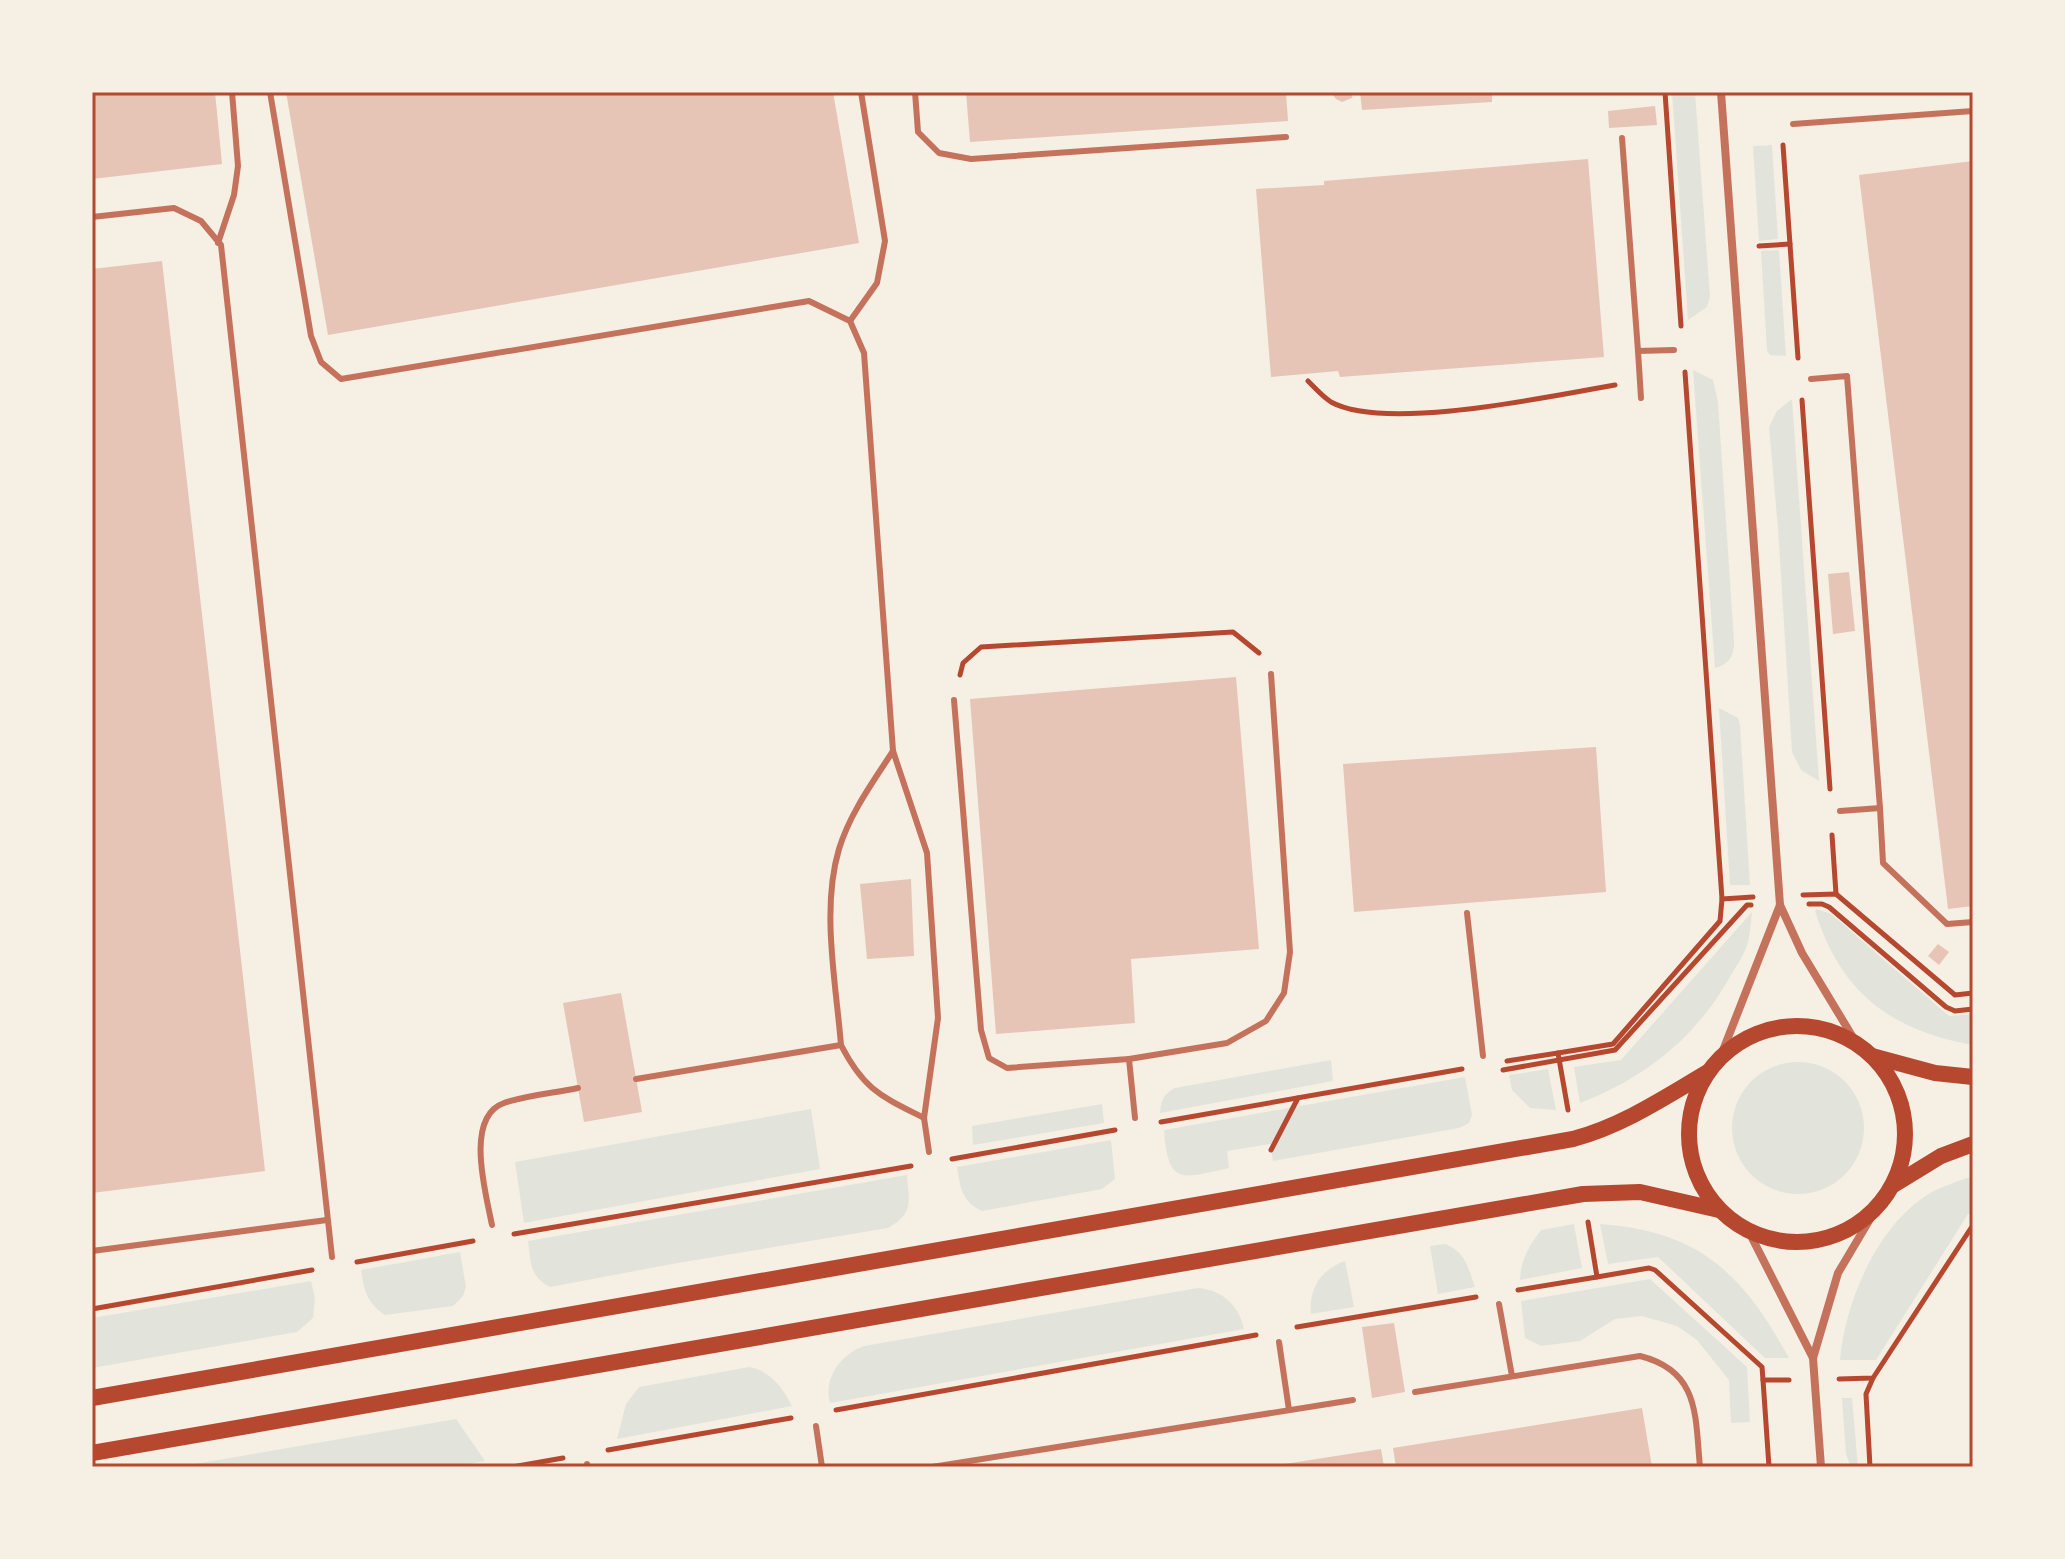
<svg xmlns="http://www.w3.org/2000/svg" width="2065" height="1559" font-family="'Varela Round',sans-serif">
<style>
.green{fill:#e2e4dc}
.building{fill:#e6c5b7}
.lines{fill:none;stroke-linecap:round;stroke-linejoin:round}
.path{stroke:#b5482f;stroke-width:5}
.service{stroke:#c5725c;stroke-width:6}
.minor{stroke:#c5725c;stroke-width:8}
.secondary{stroke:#b5482f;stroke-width:16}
.neatline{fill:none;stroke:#b5482f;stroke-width:3}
</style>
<rect width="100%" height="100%" fill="#f6efe4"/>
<g class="green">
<path d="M1672,92h23l15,205 -3,10 -19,13z"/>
<path d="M1772,145l6,94 -19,2 -6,-95z"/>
<path d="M1779,250l7,106 -16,-1 -3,-4 -6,-100z"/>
<path d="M1693,370l20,10 5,22 16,239c0,14 -4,23 -19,27z"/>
<path d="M1792,399l27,382 -18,-11 -9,-18 -14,-224 -9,-101 8,-16z"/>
<path d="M1719,708l19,10 2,7 10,160h-20z"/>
<path d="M1817,909l14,5 118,102 24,-2v31c-83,-15 -132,-52 -158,-134z"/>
<path d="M1752,912c-1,10 -2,21 -4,30 -3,12 -11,23 -17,33 -34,62 -86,103 -151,128l-6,-36 47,-7z"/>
<path d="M1331,1060l2,21 -173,32c1,-13 3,-18 15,-25z"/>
<circle cx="1798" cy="1128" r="66"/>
<path d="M1548,1069l8,41 -26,-2 -18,-18 -3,-15z"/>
<path d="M1465,1077l7,38 -3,8 -10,5 -186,33 -3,-17 -43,7 2,17c-47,10 -61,19 -65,-38z"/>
<path d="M1102,1104l2,19 -131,22 -1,-19z"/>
<path d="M811,1109l9,60 -296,54 -9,-61z"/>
<path d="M1111,1140l4,39 -13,10 -120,22c-20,-9 -22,-24 -25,-44z"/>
<path d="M907,1175c2,27 7,38 -19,53l-216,36 -122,23c-21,-11 -19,-25 -22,-46z"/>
<path d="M1973,1176v38h-5l-92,146h-36c5,-58 37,-133 87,-165 13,-8 31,-14 46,-19z"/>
<path d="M1574,1224l8,44 -62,12c1,-21 9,-34 21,-50z"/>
<path d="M1600,1224c100,7 143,50 189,134h-24l-107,-101 -50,7z"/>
<path d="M1445,1244c21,8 23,24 30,43l-37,7 -8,-48z"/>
<path d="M460,1252l6,35 -3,9 -10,10 -68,9c-18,-12 -21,-24 -24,-45z"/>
<path d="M1345,1261l9,46 -43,7c-3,-24 10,-45 34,-53z"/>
<path d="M1650,1279l97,88 3,55 -19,1 -2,-43 -32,-40 -20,-14 -35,-10 -27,3 -35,22 -39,5 -16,-8 -4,-37z"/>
<path d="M311,1281l4,17 -2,20 -16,14 -205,36v-50z"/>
<path d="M1198,1288c25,2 41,18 46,41l-414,74c-7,-25 11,-49 34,-57z"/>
<path d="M749,1367c21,3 34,21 43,39l-175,33 9,-35 13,-17z"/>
<path d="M1842,1398h10l6,69 -8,-2 -4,-11z"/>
<path d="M456,1419l29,42 -34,6h-274z"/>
</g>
<g class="building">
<path d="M92,92h123l7,72 -130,15z"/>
<path d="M286,92h547l26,151 -531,92z"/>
<path d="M966,92h320l2,29 -318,21z"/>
<path d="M1331,92h22l-1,6 -10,4 -6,-3z"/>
<path d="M1360,92h132v10l-130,8z"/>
<path d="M1655,106l2,19 -48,3 -1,-17z"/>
<path d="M1588,159l16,198 -264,20 -2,-6 -67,6 -15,-188 68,-4v-4z"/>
<path d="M1973,161v745l-25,3 -89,-734z"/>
<path d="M162,261l103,910 -173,22v-924z"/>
<path d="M1849,572l6,59 -22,3 -5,-60z"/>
<path d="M1236,677l23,272 -128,10 4,64 -139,11 -26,-335z"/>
<path d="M1596,747l10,145 -252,20 -11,-148z"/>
<path d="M911,879l3,77 -47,3 -7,-75z"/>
<path d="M1938,944l11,8 -10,13 -11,-9z"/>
<path d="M621,993l21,119 -58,10 -21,-119z"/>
<path d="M1394,1323l11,69 -33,6 -10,-71z"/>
<path d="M1642,1408l10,59h-256l-3,-19z"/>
<path d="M1381,1449l3,18h-106v-2z"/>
</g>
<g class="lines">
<g class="path">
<path d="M1665,92l16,234"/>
<path d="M1783,145l15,213"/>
<path d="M1759,246l31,-2"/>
<path d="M1685,372l37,527"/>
<path d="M1308,381c7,7 15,16 23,21 54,30 221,-6 284,-17"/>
<path d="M1802,400l28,389"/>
<path d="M960,675l3,-12 18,-16 252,-15 26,21"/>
<path d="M1832,835l4,59"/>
<path d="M1803,895l33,-1 119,101 18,-2"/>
<path d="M1809,904h13l7,3 117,100 9,4 18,-2"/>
<path d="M1507,1061l51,-8"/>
<path d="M1503,1070l112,-20 132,-145h4"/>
<path d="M1568,1110l-10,-57 55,-9 107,-123 2,-22 31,-2"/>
<path d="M1161,1122l301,-53"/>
<path d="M1271,1150l27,-52"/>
<path d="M952,1159l163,-29"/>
<path d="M1588,1222l9,55 52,-9 6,2 107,97 1,13h26"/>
<path d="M514,1234l397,-68"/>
<path d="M357,1262l116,-21"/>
<path d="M1518,1290l79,-13"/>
<path d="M92,1309l220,-39"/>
<path d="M1297,1327l179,-30"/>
<path d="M1839,1379l34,-1 100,-153"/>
<path d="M1763,1380l6,87"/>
<path d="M836,1410l420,-75"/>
<path d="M608,1450l183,-32"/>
<path d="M512,1467l51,-9"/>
<path d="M1870,1467l-4,-73 7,-16"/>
</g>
<g class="service">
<path d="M270,92l41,244 10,26 20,17 468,-78 41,20 14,32 29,398 34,102 11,165 -14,100 5,34"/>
<path d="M915,92l3,40 21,21 32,6 315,-22"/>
<path d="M1793,124l180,-13"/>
<path d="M1622,138l16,213 36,-1"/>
<path d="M92,217l82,-9 27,13 20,24 111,1012"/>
<path d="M218,243l16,-48 4,-29 -6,-74"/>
<path d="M850,321l27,-38 8,-42 -24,-149"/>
<path d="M1638,351l3,47"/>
<path d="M1811,379l36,-3 33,432 -40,3"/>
<path d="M954,700l27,330 8,28 18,10 122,-9 98,-16 39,-22 18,-28 6,-41 -19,-278"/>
<path d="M893,751c-20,31 -43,62 -54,98 -18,60 -3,134 2,196 23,45 40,51 83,73"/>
<path d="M1880,808l3,55 64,61 26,-2"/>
<path d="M1467,913l16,143"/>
<path d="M1129,1059l6,59"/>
<path d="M636,1079l205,-34"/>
<path d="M492,1225c-6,-31 -28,-108 12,-122 23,-8 50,-10 74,-15"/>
<path d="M92,1251l235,-31"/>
<path d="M1499,1304l13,72"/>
<path d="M1279,1342l10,68"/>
<path d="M1415,1392l225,-36c60,15 55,60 60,111"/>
<path d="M816,1426l6,41"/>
<path d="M587,1464v3"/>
<path d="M932,1467l421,-67"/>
</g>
<g class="minor">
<path d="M1780,905l22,48 55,91"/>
<path d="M1720,1058l60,-153 -59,-813"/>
<path d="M1749,1232l64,126"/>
<path d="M1821,1467l-8,-109 25,-85 41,-69"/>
</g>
<g class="secondary">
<circle cx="1797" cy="1134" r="108"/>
<path d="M1872,1056l63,17 38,4"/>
<path d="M1892,1186l49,-30 32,-12"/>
<path d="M92,1398l1481,-259c49,-13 91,-41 135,-67"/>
<path d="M92,1453l1491,-259 57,-2 79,18"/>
</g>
</g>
<rect width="2065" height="1559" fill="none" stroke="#f6efe4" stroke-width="188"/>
<rect x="94" y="94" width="1877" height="1371" class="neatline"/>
</svg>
